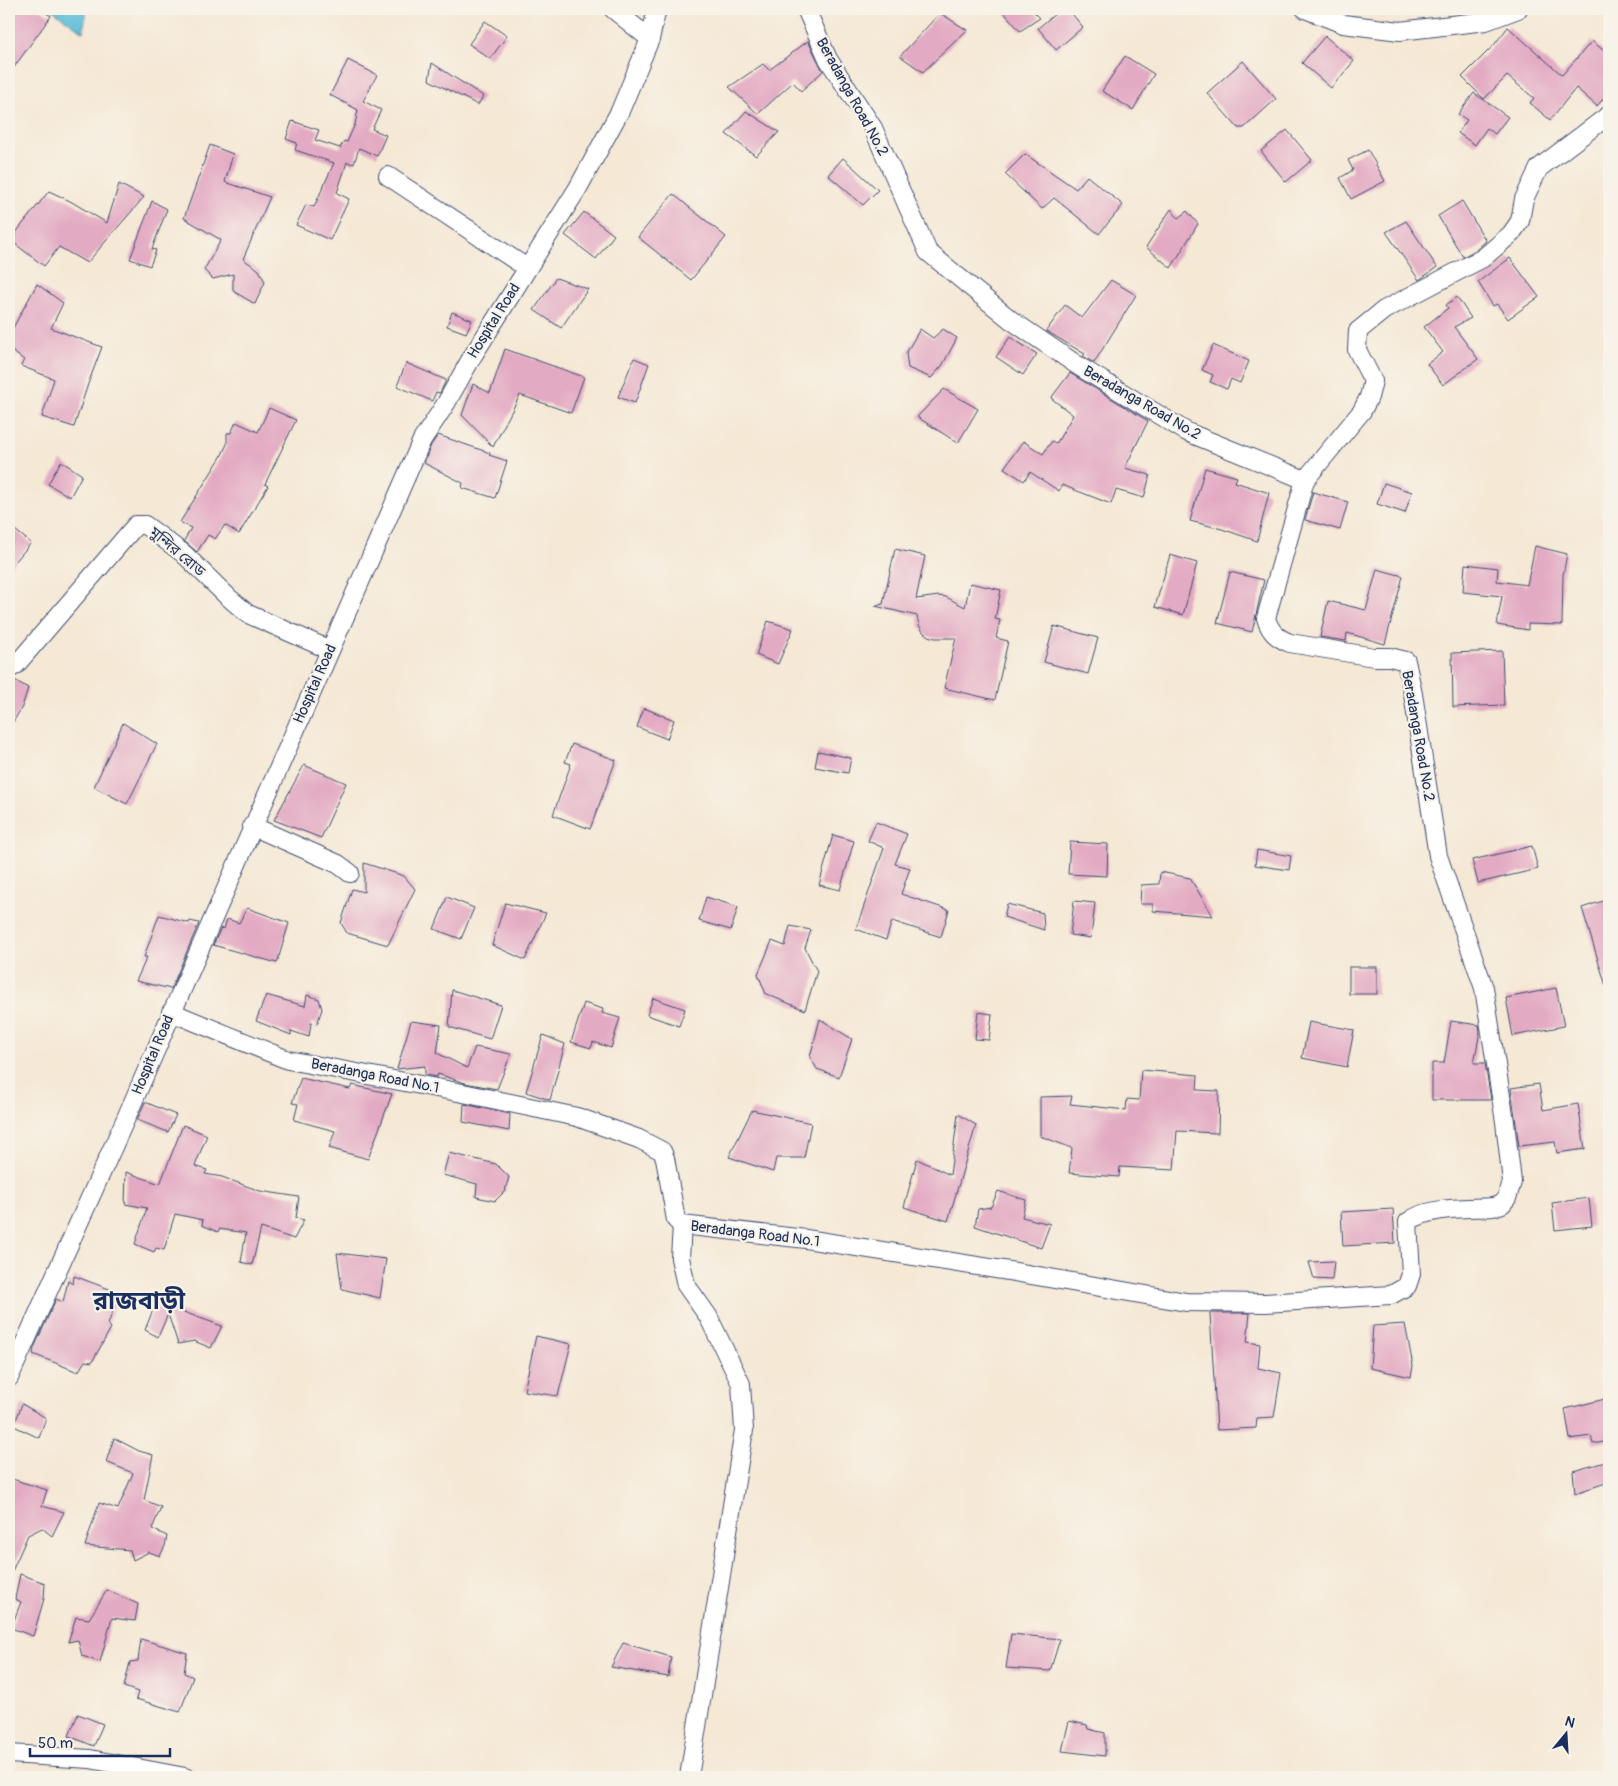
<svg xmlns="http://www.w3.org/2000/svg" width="1618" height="1786" font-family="Pangolin,'Noto Sans Bengali',sans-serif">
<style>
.water{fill:#59bbd7;stroke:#3a759a}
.building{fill:#e3aac3}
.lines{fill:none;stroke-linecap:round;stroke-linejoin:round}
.street-casing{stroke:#3c4b70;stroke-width:20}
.street{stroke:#fff;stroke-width:18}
.labels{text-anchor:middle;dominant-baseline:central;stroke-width:4.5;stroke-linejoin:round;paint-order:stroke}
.street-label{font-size:15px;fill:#1b2f5e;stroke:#f7f3e8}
.town-label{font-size:25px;font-weight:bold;fill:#1b2f5e;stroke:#f7f3e8}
</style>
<rect width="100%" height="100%" fill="#f7f3e8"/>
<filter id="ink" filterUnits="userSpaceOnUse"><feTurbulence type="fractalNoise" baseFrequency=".02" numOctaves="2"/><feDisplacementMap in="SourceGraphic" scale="10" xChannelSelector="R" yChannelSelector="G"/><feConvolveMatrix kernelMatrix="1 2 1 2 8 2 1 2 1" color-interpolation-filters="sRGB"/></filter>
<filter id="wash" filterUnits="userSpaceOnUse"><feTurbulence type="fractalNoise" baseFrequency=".0096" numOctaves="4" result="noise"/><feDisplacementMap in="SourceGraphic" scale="20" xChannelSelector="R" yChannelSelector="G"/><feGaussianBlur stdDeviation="1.12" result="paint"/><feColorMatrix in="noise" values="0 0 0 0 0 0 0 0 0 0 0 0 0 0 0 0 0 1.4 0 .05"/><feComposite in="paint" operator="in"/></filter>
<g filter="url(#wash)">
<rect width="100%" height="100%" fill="#f5e8d5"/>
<path class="water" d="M51,9h36l-4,23z"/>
<g id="blocks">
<g class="building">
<path d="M9,9h31l11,7 -42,58z"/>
<path d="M1001,9h30l9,9 -20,13z"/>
<path d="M1061,9h7l15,18 -27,23 -18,-22z"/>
<path d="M940,13l27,17 -44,42 -23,-16z"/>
<path d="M485,21l22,15 -17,23 -21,-15z"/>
<path d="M1508,27l54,48 30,-34 17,14v37l-12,14 -21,-18 -26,32 -20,-17 4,-5 -27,-22 -23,23 -22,-22 32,-32z"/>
<path d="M1325,36l29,25 -23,27 -29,-25z"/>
<path d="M808,41l15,30 -22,20 -8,-9 -35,32 -29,-27 34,-23 6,6z"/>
<path d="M1125,56l29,18 -21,36 -31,-19z"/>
<path d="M348,60l29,15 -14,26 18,9 -9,19 14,6 -9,21 -18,-8 -5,16 -7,-2 -10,31 12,6 -19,41 -34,-15 10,-20 8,2 20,-44 -39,-13 2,-7 -11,-4 6,-18 27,9 -4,10 25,8 4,-7 3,1 8,-18 3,-14 -28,-15z"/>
<path d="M1243,61l33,38 -32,29h-6l-31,-35z"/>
<path d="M432,63l51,33 -5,9 -49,-25z"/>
<path d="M1474,93l34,24 -13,17 -8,-6 -12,17 -17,-12 9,-13 -9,-6z"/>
<path d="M746,111l33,21 -23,24 -30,-22z"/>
<path d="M1287,130l25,30 -26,22 -25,-31z"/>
<path d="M210,145l23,9 -8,28 45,15 -27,62 16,11 6,12 -10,22 -22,-13v-17l-20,5 -9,-9 17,-30 -37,-22z"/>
<path d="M1368,150l17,31 -34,18 -11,-21 13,-8 -5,-10z"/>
<path d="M1025,154l51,35 11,-13 36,29 -24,29 -45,-36 -12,11 -37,-35z"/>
<path d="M843,158l35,32 -15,15 -35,-30z"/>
<path d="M119,184l25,13 -57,66 -28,-16 -15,19 -34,-26 39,-49 21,10 37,22z"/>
<path d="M673,194l53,43 -35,43 -53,-43z"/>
<path d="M152,201l15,8 -15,40 4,1 -6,16 -20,-7z"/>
<path d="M1462,201l24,40 -9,8 -14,8 -25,-41z"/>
<path d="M1171,209l7,9 9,-7 11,13 -27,44 -25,-21z"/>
<path d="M584,212l30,23 -18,24 -31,-24z"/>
<path d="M1406,221l31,46 -18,13 -33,-48z"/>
<path d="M1510,258l29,39 -31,22 -11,-15 -4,2 -15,-24z"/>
<path d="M556,278l32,11 -27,39 -27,-18z"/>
<path d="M1111,280l25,15 -42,68 -11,-7 2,-2 -39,-23 19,-26 17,13z"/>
<path d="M37,284l26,19 -12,25 51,19 -14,37 -14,43 -32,-10 12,-38 -33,-13 3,-6 -15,-11v-14z"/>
<path d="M1457,297l14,21 -17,9 24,32 -35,26 -16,-21 16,-12 -19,-25 24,-19 -2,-3z"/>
<path d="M452,312l20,8 -6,13 -19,-7z"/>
<path d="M920,329l13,9 10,-9 14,9 -15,28 -11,12 -23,-10 -2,-15z"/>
<path d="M1010,337l27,17 -14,21 -27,-18z"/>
<path d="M1213,345l36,16 -9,22 -9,-4 -4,10 -17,-7 3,-7 -11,-5z"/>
<path d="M505,349l79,28 -13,36 -51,-18 -27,52 -31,-32 11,-31 17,9z"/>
<path d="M634,358l15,6 -14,39 -17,-6z"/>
<path d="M406,363l40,17 -6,13 -4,-1 -4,9 -35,-15z"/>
<path d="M1070,373l78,48 -23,47 25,7 -6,23 -28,-8 -5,14 -49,-19 -3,6 -29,-19 -6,9 -20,-13 19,-27 20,13 9,-13 4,3 17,-29 -22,-17z"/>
<path d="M944,389l34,20 -20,34 -41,-26z"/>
<path d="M269,408l27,12 -31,64 3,2 -29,48 -14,-9 -10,14 -7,-4 -11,17 -13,-11 7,-13 -11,-6 41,-65 6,-13v-11h4l5,-11 22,10z"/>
<path d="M438,435l52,18 -1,2 18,6 -12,37 -33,-10 1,-5 -39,-20 7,-18z"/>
<path d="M61,461l21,14 -12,22 -22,-13z"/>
<path d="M1205,468l32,9 -2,5 34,11 -12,48 -35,-12 -32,-8z"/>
<path d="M1384,483l28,9 -7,21 -28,-9z"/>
<path d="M1313,492l35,10 -8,28 -35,-10z"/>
<path d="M9,525l22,18 -22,26z"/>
<path d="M1535,546l32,8 -4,21 -1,50 -34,-1v6l-31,-5 5,-29 -39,-4 2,-28 33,4 -1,13 30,4z"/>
<path d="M895,549l30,7 -9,43 23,-3 7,1 19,10 5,-24 31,7 -6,29 5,1 -4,18 12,3 -13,59 -51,-12 12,-50h-21l-7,-2 -5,-4 -4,-7 -2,-9 -42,-10 8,-2z"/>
<path d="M1170,555l27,8 -14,52 -28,-8z"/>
<path d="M1377,569l26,7 -18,68 -38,-11 -1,8 -26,-4 8,-36 38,9z"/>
<path d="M1230,572l34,8 -12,52 -35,-9z"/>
<path d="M768,621l25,8 -15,35 -22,-9z"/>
<path d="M1054,626l44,12 -10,36 -44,-12z"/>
<path d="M1502,651l2,54 -51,2 -1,-54z"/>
<path d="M13,679l15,9 -6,19 -13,22v-49z"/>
<path d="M644,708l30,12 -7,19 -30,-12z"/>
<path d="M123,723l34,21 -30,60 -33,-17z"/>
<path d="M572,744l44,16 -26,69 -37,-14 18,-51 -6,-2z"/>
<path d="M818,751l33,7 -3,15 -33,-6z"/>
<path d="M304,765l42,18 -25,55 -47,-18z"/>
<path d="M876,822l31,12 -12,30 15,4 -9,26 48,16 -8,27 -49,-16 -6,19 -30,-11 28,-81 -16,-7z"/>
<path d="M833,835l21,6 -14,49 -21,-5z"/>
<path d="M1070,842l38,2 -1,32 -39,-2z"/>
<path d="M1532,846l6,23 -60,14 -6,-23z"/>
<path d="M1257,850l34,6 -2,14 -34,-5z"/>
<path d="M364,863l40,13 11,13 -27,56 -41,-12 -6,-10 11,-34 12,3z"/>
<path d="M1160,872l30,6 23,38 -60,-5v-7h-13l1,-19 18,-1z"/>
<path d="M447,897l27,11 -13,31 -27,-10z"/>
<path d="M706,897l32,10 -7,23 -32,-9z"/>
<path d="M1606,900l3,12v73l-3,1 -24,-78z"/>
<path d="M1074,901l21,2 -4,35 -21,-3z"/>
<path d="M505,903l41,10 -21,47 -33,-15z"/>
<path d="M1007,904l36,9 1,17 -40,-13z"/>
<path d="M247,908l42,15 -12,40 -64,-18 8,-17 3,1 3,-10 12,4z"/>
<path d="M159,915l30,8 1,-2 9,2 -28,66 -35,-8 11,-24h-3z"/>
<path d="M790,926l21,4 -6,18 12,23 -12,39 -39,-16 -8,-20 14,-33 13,5z"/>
<rect x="1349" y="967" width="28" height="27"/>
<path d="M1556,988l8,38 -51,10 -7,-38z"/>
<path d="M452,990l49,15 -11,34 -41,-12z"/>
<path d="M266,995l39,11 2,-11 12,4 3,10 -5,15 -6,-1 -2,14 -18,-6v4l-35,-14z"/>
<path d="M653,998l32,11 -6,17 -32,-11z"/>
<path d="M584,1003l19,6 -1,4 18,5 -9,30 -18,-6 -2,6 -20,-6z"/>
<path d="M978,1012l14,2 -3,26 -14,-1z"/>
<path d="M820,1019l32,20 -13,38 -22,-8 -7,-12z"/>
<path d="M411,1021l30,4 -4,28 30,15 8,-21 36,7 -14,35 -32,-6 -27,-9 -1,3 -12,-2v-9l-28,3z"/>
<path d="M1451,1021l28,4 1,6 -6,32h11l6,37h-59v-37h12z"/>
<path d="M1309,1022l45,8 -7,37 -45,-9z"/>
<path d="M543,1035l22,9 -15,56 -24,-8z"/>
<path d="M1141,1070l57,5 -1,15 22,1 -1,42 -41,-2 -3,39 -54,-3 -1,10 -50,-4 3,-25 -32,-12v-39l32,-1 -2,8 56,6 1,-11 12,1z"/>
<path d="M301,1078l49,11 2,-4 40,9 -24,65 -39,-11 6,-17 -41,-11 4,-16 -6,-1z"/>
<path d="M1539,1084l4,26 35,-6 7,45 -28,4 -2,-11 -36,4 -8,-58z"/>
<path d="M145,1102l31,13 -8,17 -31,-12z"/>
<path d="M464,1104l46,10 -1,17 -46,-9z"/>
<path d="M752,1110l59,13 -7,35h-28l-3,14 -44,-15z"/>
<path d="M958,1114l18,11 -28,96 -44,-14 13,-48 33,16z"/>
<path d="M183,1125l24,10 -12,31 12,4 -2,4 17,3 38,14 39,6 -3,21 8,2 -10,19 -33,-11 -9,37 -11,-3 5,-29 -27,-4 -1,3 -16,-7 1,-5 -28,-6 -11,36 -8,-2 -2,4 -19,-8 12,-36 -22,-4 1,-32 34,12z"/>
<path d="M449,1153l47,11 13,13 -4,14 -10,10 -19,-4 1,-13 -34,-9z"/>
<path d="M998,1191l28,9 -4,17 28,7 -9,24 -66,-22 3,-17 13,-2z"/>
<path d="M1589,1198l3,28 -37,4 -3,-27z"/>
<path d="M1393,1209l2,34 -52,3 -2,-34z"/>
<path d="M337,1253l49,6 -6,39 -38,-9z"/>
<path d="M1334,1261l-2,19 -18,-1 -5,-17z"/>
<path d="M74,1276l46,17 -12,31 3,4 -19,34 -7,-1 -7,11 -45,-18 1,-6 22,-49 7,3 5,-21 5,3z"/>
<path d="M156,1302l66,24 -11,22 -17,-7 -16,3 -10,-30 -10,23 -13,-7z"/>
<path d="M1210,1313h40l-3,29 13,2 -2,24 23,5 -7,44 -17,1 -1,10 -39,2z"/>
<path d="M1405,1324l8,42 -2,11 -41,-9 3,-42z"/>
<path d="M536,1336l35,8 -13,52 -34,-5z"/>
<path d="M1609,1398v43l-16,3 -2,-8 -21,3 -5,-30z"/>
<path d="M22,1404l24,14 -7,20 -25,-12z"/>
<path d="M114,1438l25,13 14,4 -9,45 17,7 -9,22 15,7 -2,10 -5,10 -11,-4 -16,8 -3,-10 -45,-4 14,-43 19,6 15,-36 -27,-11z"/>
<path d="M1609,1461v21l-34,11 -2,-22z"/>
<path d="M9,1478l38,12 -5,16 22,6 -12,24 -10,-8 -14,7 -19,43z"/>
<path d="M20,1574l25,9 -1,16 -11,37 -22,-8 10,-26 -6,-3z"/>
<path d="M107,1590l31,14 -3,17 -23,-3 -12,44 -18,-6 -4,-16 -10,2 8,-25 13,2z"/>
<path d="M1011,1634l49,5 -10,32 -44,-3z"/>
<path d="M141,1639l46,14 -3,20 9,4 -13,35 -44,-13 2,-7 -14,-5 6,-25 8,-1z"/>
<path d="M623,1643l48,14 -3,20 -57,-10z"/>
<path d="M78,1714l25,10 -9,22 -25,-10z"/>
<path d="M1069,1721l18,4 1,4 17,4v23l-43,-5z"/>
</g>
</g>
</g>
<g filter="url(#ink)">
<use href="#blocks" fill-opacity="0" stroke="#3c4b70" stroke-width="1"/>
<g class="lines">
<defs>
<g id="street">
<path d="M613,9l37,30"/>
<path d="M1305,9l38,15 57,7 86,-10 32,-12"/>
<path d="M388,176l139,92"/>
<path d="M1305,480l57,-69 7,-14 4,-16 -16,-31 1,-19 26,-21 99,-52 28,-24 9,-13 4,-22 15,-31 70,-53"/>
<path d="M9,669l7,-4 120,-140h9l39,29 44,43 20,17 82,36"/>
<path d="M252,826l86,38 12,9"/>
<path d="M171,1012l117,48 175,33 114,24 62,22 23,12 3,7 11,62 6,5 124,14 209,33 171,30 79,1 126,-8 16,-9 4,-12 -3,-52c20,-16 60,-13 85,-15l9,-3 5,-6 5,-16 -7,-60 -21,-134 -46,-132 -25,-162 -7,-33 -16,-4h-16l-84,-14c-13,-5 -20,-11 -24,-25l39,-138 -118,-48 -107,-65 -69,-47 -83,-68 -55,-124 -45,-69 -22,-50"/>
<path d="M682,1225l-2,33 6,27 22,31 33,68 3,46 -55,347"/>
<path d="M9,1378l117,-260 296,-678 23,-35 27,-48 106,-169 42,-77 30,-72 7,-30"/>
<path d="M9,1754l81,5 95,18"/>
</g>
</defs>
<use href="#street" class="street-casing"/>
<use href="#street" class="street"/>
</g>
</g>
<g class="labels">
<g class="street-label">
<text transform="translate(852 97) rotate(61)">Beradanga Road No.2</text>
<text transform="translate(494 321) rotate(-58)">Hospital Road</text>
<text transform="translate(1142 403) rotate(30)">Beradanga Road No.2</text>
<text transform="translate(177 552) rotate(40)">মুন্দির রোড</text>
<text transform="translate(315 684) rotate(-66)">Hospital Road</text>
<text transform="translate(1418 736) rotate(80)">Beradanga Road No.2</text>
<text transform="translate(153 1055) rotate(-67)">Hospital Road</text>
<text transform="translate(375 1076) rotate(11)">Beradanga Road No.1</text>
<text transform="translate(755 1234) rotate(7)">Beradanga Road No.1</text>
</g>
<g class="town-label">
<text x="139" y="1301">রাজবাড়ী</text>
</g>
</g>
<rect width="1618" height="1786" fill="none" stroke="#f7f3e8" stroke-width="30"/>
<g transform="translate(1566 1734) rotate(18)" stroke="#f7f3e8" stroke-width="4" paint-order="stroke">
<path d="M0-4L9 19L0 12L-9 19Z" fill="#1b2f5e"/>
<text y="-8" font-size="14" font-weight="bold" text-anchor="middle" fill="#1b2f5e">N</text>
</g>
<path d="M30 1748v8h140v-8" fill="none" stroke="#1b2f5e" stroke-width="2.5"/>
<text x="38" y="1748" font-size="15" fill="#1b2f5e" stroke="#f7f3e8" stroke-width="4" paint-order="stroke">50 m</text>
</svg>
